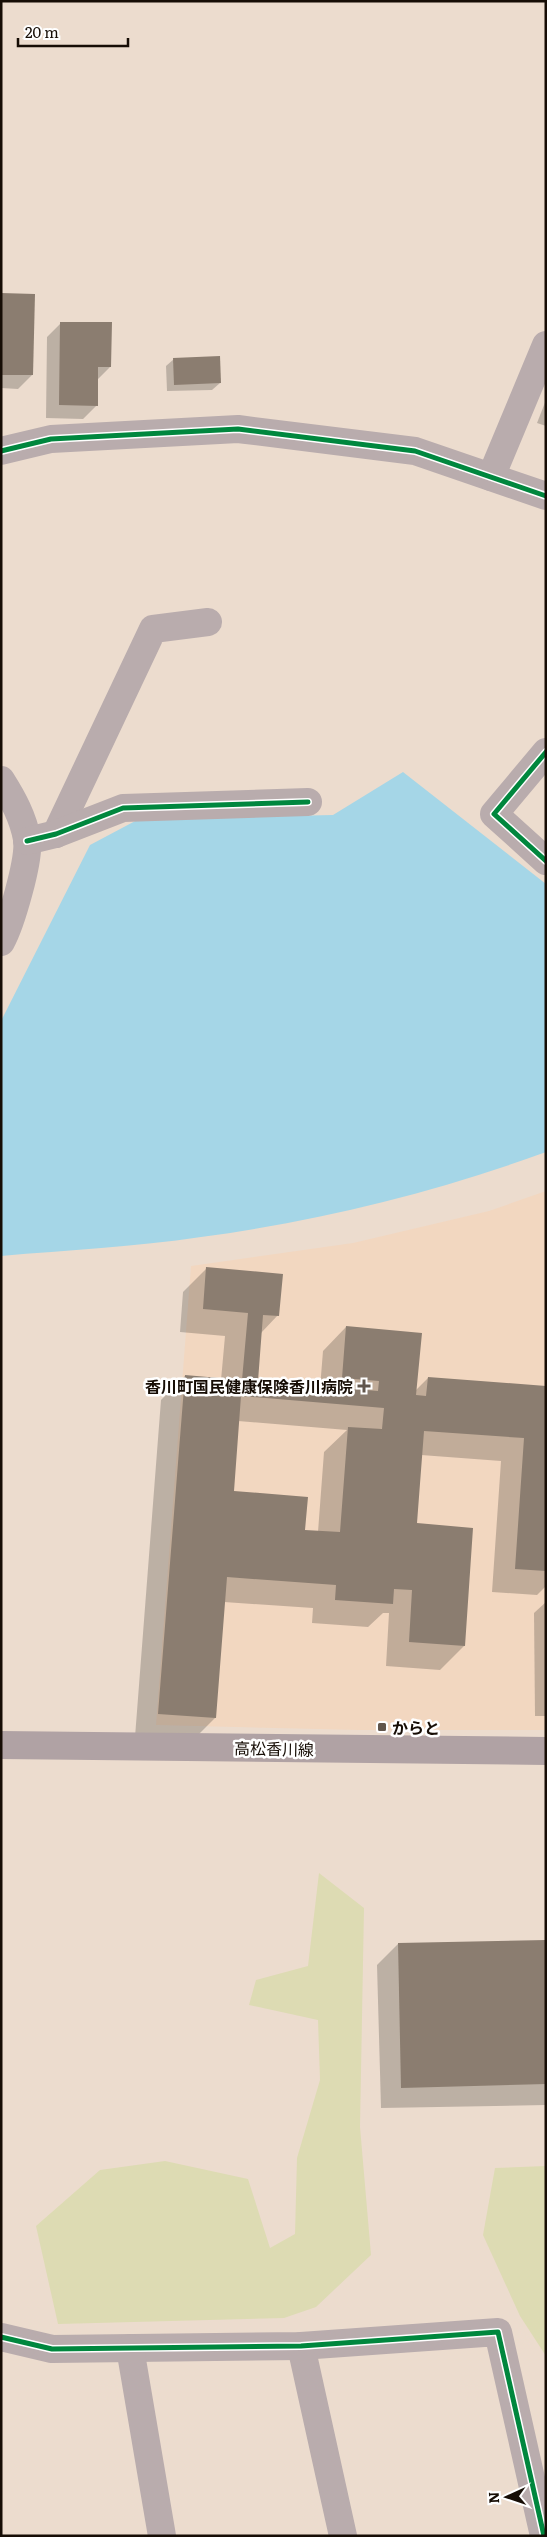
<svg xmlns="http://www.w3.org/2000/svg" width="547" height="2537" font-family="Literata,'Noto Sans JP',serif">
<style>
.built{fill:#f2d7c0}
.green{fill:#dddbb3}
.water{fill:#a5d6e7}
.shadow{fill:#0003;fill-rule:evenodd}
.building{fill:#8b7d70;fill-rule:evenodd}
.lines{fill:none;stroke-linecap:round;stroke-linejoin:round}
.street{stroke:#b9acad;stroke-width:28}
.secondary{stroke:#b0a2a4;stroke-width:28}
.cycleway-casing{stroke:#fff;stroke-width:8}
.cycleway{stroke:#00873e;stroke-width:5}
.poi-dot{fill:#61554b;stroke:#fff;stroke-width:2}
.labels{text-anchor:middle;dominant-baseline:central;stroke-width:5;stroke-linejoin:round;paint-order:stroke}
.poi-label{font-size:16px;font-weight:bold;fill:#160d05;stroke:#fff;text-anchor:end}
.street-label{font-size:16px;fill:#160d05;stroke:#fff}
</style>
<rect width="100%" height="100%" fill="#ecdcce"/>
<path class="built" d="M546,1191v539h-186l-204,-5 35,-459 162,-23 136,-32z"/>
<g class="green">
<path d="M319,1873l45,35 -4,219 11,128 -55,52 -32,11 -226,6 -22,-98 64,-56 65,-9 83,18 22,69 25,-14 2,-76 23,-78 -2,-60 -69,-15 7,-25 52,-14z"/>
<path d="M546,2166v190l-26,-40 -37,-81 12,-67z"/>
</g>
<path class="water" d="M403,772l143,112v268c-112,41 -227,69 -345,85 -66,10 -133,13 -200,19v-235l89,-176 49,-26 194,-4z"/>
<g class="shadow">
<path d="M1,294l31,81 -14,14 -17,-1z"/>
<path d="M61,323l49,44 -13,13v25l-14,14 -37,-1 1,-81z"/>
<path d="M174,359l46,24 -8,7 -45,1 -1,-25z"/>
<path d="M546,400v26l-9,-3z"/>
<path d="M206,1269l72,46 -17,18 -4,50 63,5 3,-37 23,-24 69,64 13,-13 118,9v199l-9,9 -45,-3 9,-131 -80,-6 -5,70 48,121 -24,24 -54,-4 3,-53h-6l-15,14 -56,-4 1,-15 -89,-6 -9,116 -24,24 -56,-5 26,-337 24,-24 36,4 4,-44 -45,-4 3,-40zM238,1421l109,9 -23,22 -6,80 -14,-1 -72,-39z"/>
<path d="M546,1602v114h-11l-1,-103z"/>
<path d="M546,1941v164l-165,3 -4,-143 21,-21z"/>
</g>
<g class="building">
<path d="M1,293l34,1 -2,81h-32z"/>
<path d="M60,322h52l-1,45h-13v39l-39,-1z"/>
<path d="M220,356l1,27 -47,2 -1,-27z"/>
<path d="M206,1267l77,7 -4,42 -16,-1 -5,66 120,10 1,-10 -37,-3 4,-52 76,7 -6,62 10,1 2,-19 118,9v185l-31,-2 9,-131 -100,-7 -7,92 56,5 -8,118 -56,-4 3,-52 -18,-1 -1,15 -58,-4 1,-15 -109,-8 -11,141 -58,-4 27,-339 57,5 6,-67 -45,-4zM241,1396l143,12 -2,21 -34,-2 -8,105 -35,-2 3,-33 -74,-6z"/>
<path d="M546,1940v144l-145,4 -3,-145z"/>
</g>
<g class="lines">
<g class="street">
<path d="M1,451l50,-12 187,-10 177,22 131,45"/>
<path d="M491,477l55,-132"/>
<path d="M546,752l-52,62 52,47"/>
<path d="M1,780c12,19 22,37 26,59 3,20 -16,85 -26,103"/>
<path d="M56,834l97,-205 55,-7"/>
<path d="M27,841l29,-7 67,-26 185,-6"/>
<path d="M1,2337l51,12 249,-3 197,-14 46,204"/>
<path d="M301,2346l42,190"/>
<path d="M130,2348l32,188"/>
</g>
<path class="secondary" d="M1,1745l545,6"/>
<defs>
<g id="cycleway">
<path d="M1,451l50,-12 187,-10 177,22 131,45"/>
<path d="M546,752l-52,62 52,47"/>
<path d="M27,841l29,-7 67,-26 185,-6"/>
<path d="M1,2337l51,12 249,-3 197,-14 46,204"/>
</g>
</defs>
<use href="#cycleway" class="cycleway-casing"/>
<use href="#cycleway" class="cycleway"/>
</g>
<g class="poi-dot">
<path d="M361.5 1378.5h5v5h5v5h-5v5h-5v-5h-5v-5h5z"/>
<rect x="377" y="1722" width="10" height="10" rx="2.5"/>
</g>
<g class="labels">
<g class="poi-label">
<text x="353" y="1386">香川町国民健康保険香川病院</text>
<text x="392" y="1727" text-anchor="start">からと</text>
</g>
<g class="street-label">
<text transform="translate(274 1748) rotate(1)">高松香川線</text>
</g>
</g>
<rect width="547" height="2537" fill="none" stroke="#160d05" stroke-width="5"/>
<g transform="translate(507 2497) rotate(267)" stroke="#ffffff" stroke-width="4" paint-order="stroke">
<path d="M0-4L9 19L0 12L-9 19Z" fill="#160d05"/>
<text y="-8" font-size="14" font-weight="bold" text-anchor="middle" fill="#160d05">N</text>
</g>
<path d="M18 38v8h110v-8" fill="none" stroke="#160d05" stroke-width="2.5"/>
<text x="25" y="38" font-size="15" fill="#160d05" stroke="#ffffff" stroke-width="4" paint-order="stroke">20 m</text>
</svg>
